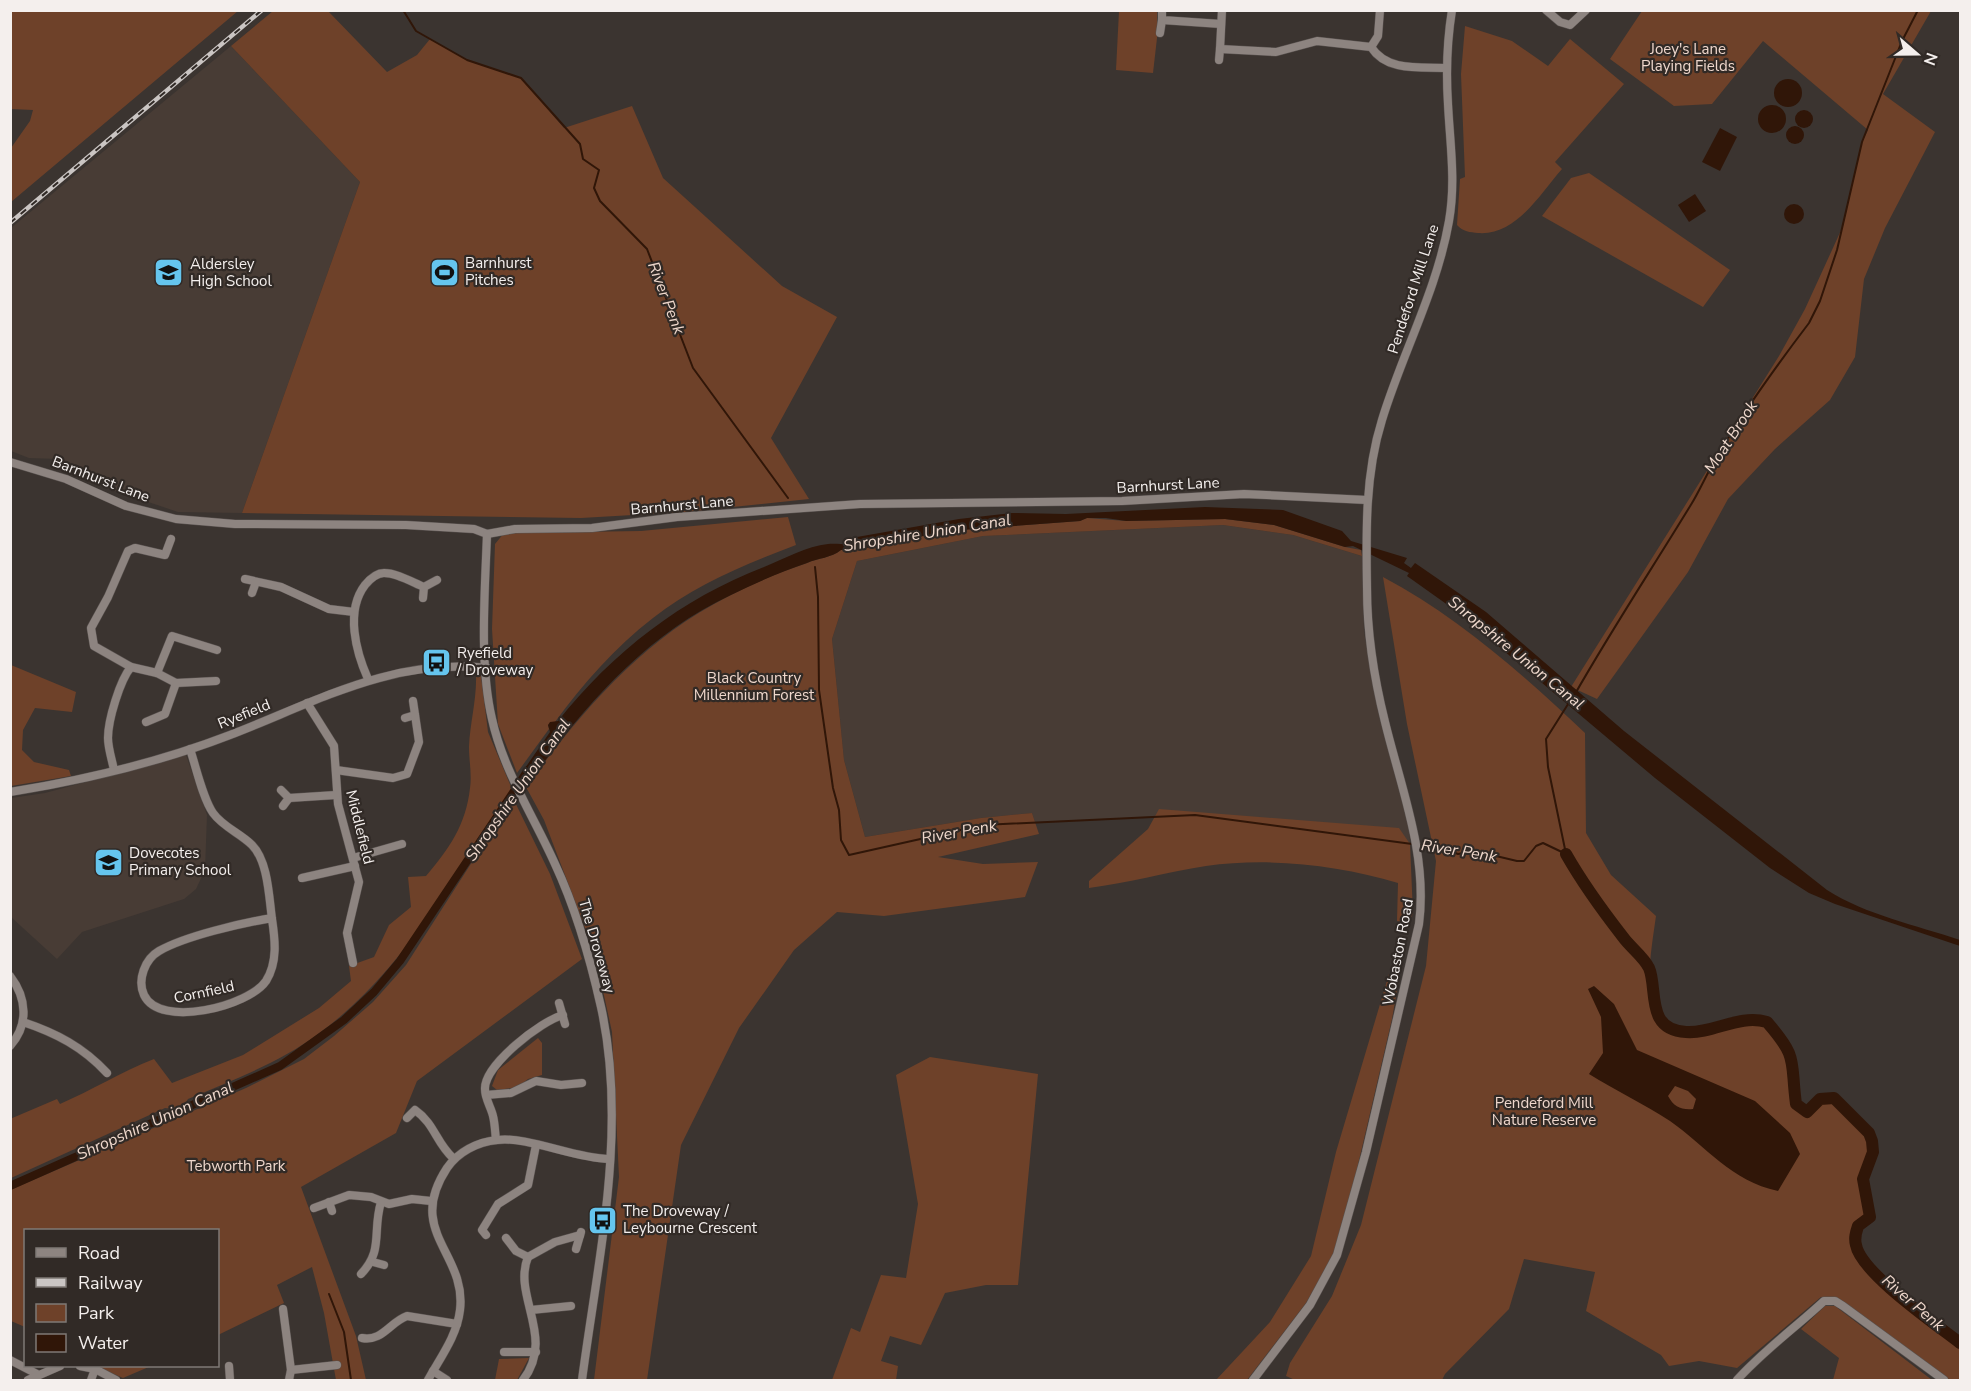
<svg xmlns="http://www.w3.org/2000/svg" width="1971" height="1391" font-family="'Nunito Sans',sans-serif">
<style>
.built{fill:#483c35}
.green{fill:#6e4129}
.water{fill:#301608;fill-rule:evenodd}
.lines{fill:none;stroke-linecap:round;stroke-linejoin:round}
.stream{stroke:#301608;stroke-width:2}
.canal{stroke:#301608;stroke-width:8}
.river{stroke:#301608;stroke-width:12}
.minor-casing{stroke:#59524f;stroke-width:9}
.minor{stroke:#8d8480;stroke-width:8}
.rail-casing{stroke:#cac5c3;stroke-width:4.5}
.rail{stroke:#312a26;stroke-width:2;stroke-dasharray:7;stroke-linecap:butt}
.labels{text-anchor:middle;dominant-baseline:central;stroke-width:4.5;stroke-linejoin:round;paint-order:stroke}
.park-label{font-size:15px;fill:#efd7cc;stroke:#312a26}
.poi-label{font-size:15px;fill:#f4efed;stroke:#312a26;text-anchor:start}
.street-label{font-size:15px;fill:#f4efed;stroke:#312a26}
.water-label{font-size:16px;font-style:italic;fill:#efd8cc;stroke:#312a26}
</style>
<rect width="100%" height="100%" fill="#3b3430"/>
<g class="built">
<path d="M231,46l129,136 -118,331 -64,-1 -89,-30 -30,-23 -30,-1 -18,-7v-223z"/>
<path d="M1223,525l70,10 69,21 2,76 14,79 31,113 1,20 -215,-29 -160,7 -3,-9 -51,5 -116,19 -21,-77 -12,-121 25,-78 126,-25z"/>
<path d="M186,755l21,60 -2,55 -9,19 -12,10 -102,33 -25,27 -46,-42v-119l34,-5z"/>
</g>
<g class="green">
<path d="M11,10h227v1l-227,191v-54l19,-27 3,-11 -22,-1z"/>
<path d="M273,11h55l59,61 30,-17 13,-16 37,21 54,18 43,50 68,-22 31,72 119,108 55,31 -66,121 38,61 -124,13 -104,6 -339,-5 118,-331 -129,-136z"/>
<path d="M1119,11h38v27l-4,35 -37,-3z"/>
<path d="M1642,11h289l-48,83 52,38 -50,96 -21,51 -9,78 -25,43 -55,49 -47,50 -40,73 -91,127 -26,-12 208,-331 26,-47 38,-83 19,-84 6,-12 -105,-89 -51,63 -38,2 -64,-47z"/>
<path d="M1465,26l47,15 36,25 22,-27 54,45 -69,78 7,7c-22,25 -46,67 -84,64 -8,-1 -15,-1 -21,-8l3,-46 5,-2 -4,-103z"/>
<path d="M1589,173l141,97 -27,37 -161,-91 29,-38z"/>
<path d="M788,517l8,28c-48,18 -102,40 -143,73 -38,29 -70,66 -98,104l-7,3 1,4 -32,44 -19,-49 -6,-95 3,-85 9,-11 137,-2z"/>
<path d="M1087,518l39,3 99,-2 49,6 71,22 16,3 1,6 -69,-21 -70,-10 -240,11 -126,25 -25,78 12,121 21,77 116,-19 51,-5 7,21 -101,23 45,7 55,-2 -13,35 -141,19 -47,-4 -43,38 -55,78 -58,117 -34,235h-53l25,-203 -7,-145 -17,-78 -51,-134 -18,-33c56,-76 115,-146 201,-190 25,-13 53,-25 80,-34 11,-5 24,-5 34,-13h15l91,-19 133,-10z"/>
<path d="M1383,577c74,39 141,98 202,156l1,100 25,42 45,41c-7,51 -24,128 57,113 19,-4 33,-13 54,-7 7,9 18,19 23,30 10,19 -5,48 17,60l13,-13 14,-1 35,35 3,8 1,11 -10,27 7,38 -12,9c-2,6 -4,12 -2,19 5,28 81,80 104,98v37h-10l-107,-79 -22,-4 -84,71 -38,-7 -30,5 -8,-11 -75,-44 9,-39 -71,-13 -15,50 -64,65 -3,6h-147l-9,-4 4,-13 42,-67 29,-71 65,-259 10,-105 -29,-137z"/>
<path d="M11,665l65,27 -4,20 -37,-4 -12,22 -1,20 12,12 35,8 2,6 -60,10z"/>
<path d="M476,674l5,2 7,56 24,57c-57,85 -109,184 -194,245 -39,29 -85,46 -130,65 -7,11 -11,10 -23,9l-154,70 -1,-59 47,-20 3,5c32,-14 61,-32 94,-45l18,24 71,-28 76,-47 32,-27 -2,-15 25,-9 15,-32 22,-18 -3,-30 18,-1c23,-27 40,-51 44,-88 2,-13 -1,-28 -1,-41 1,-25 8,-48 7,-73z"/>
<path d="M513,798l37,76 32,85 -165,122 -21,52 -95,54 55,149 10,44h-30l-12,-67 -12,-46 -35,18 7,18 -66,32v-105h-192l-1,97 -14,-6 -1,-131 236,-102 58,-29 30,-23 39,-34 33,-37z"/>
<path d="M1159,809l240,19 11,16 3,70 -6,9 -10,-2 1,-38c-59,-18 -129,-26 -192,-17 -39,6 -78,17 -117,22v-7l59,-52z"/>
<path d="M1389,974l8,16 -5,29 -49,210 -9,25 -28,49 -59,77h-31l54,-58 41,-66 25,-104z"/>
<path d="M538,1038l4,5v32l-14,4 -10,8 -21,3 -5,-4 6,-16z"/>
<path d="M930,1057l108,17 -20,211h-32l-41,8 -24,52 -31,-9 -9,25 17,5 -2,14h-64l19,-52 9,4 21,-57 25,3 12,-74 -22,-129z"/>
<path d="M1825,1306h10l97,74h-99l6,-22 -38,-29z"/>
<path d="M529,1358l-12,22h-22l4,-21z"/>
<path d="M95,1366h56l-28,12z"/>
</g>
<g class="water">
<circle cx="1788" cy="93" r="14"/>
<circle cx="1772" cy="119" r="14"/>
<circle cx="1804" cy="119" r="9"/>
<circle cx="1795" cy="135" r="9"/>
<path d="M1720,128l17,9 -17,34 -18,-9z"/>
<path d="M1695,194l11,17 -17,11 -11,-17z"/>
<circle cx="1794" cy="214" r="10"/>
<path d="M1205,507l78,3 59,21 9,10 56,17 -3,5 7,5 4,-5 71,49 138,119 203,159c39,25 89,35 133,50v6l-125,-42 -26,-11 -39,-25 -115,-90 -196,-165 -52,-37 2,-3 -56,-27 -8,1 -71,-22 -49,-6 -99,2 -20,-3h-19l-7,3 -133,10 -91,19h-15c-10,8 -23,8 -34,13 -26,9 -52,20 -76,32 -84,39 -145,109 -198,182l-9,-1 -1,-5 27,-39 -2,-7 2,-3 8,-1c55,-69 123,-122 206,-154 20,-8 43,-21 64,-23 13,-1 18,3 29,-7l102,-18 53,-6 54,1z"/>
<path d="M1594,986l20,18 23,46 118,51 35,32 10,21 -22,37c-47,-10 -71,-44 -108,-70 -26,-17 -55,-31 -81,-47l14,-21 -2,-36 -13,-28zM1675,1086l13,5 8,8 -3,10c-12,1 -19,-2 -25,-13z"/>
</g>
<g class="lines">
<g class="stream">
<path d="M403,10l13,21 51,29 54,18 59,66 3,15 16,11 -5,18 6,13 47,48 46,119 95,130"/>
<path d="M815,567l3,30 1,93 14,98 6,22 2,30 8,15 134,-30 212,-10 247,33 16,6 17,-3 42,10h7l12,-15 7,-3 23,11"/>
<path d="M1575,694c37,-65 78,-127 117,-191 9,-15 16,-32 26,-48 27,-46 59,-90 91,-132l11,-22 17,-51 25,-108 40,-101 16,-31"/>
<path d="M1566,854l-18,-87 -2,-28 24,-38"/>
<path d="M329,1294l15,38 7,48"/>
</g>
<path class="canal" d="M10,1186l270,-120 64,-46 30,-28 26,-31 128,-191"/>
<path class="river" d="M1566,854c17,30 36,56 57,83 7,10 21,20 26,31 9,21 -4,62 37,64 28,2 52,-18 81,-10 32,37 23,37 29,82l11,8 13,-13 14,-1 35,35 3,8 1,11 -10,27 7,38 -12,9c-2,6 -4,12 -2,19 5,28 81,80 104,98"/>
<defs>
<g id="minor">
<path d="M1162,10v10l59,4"/>
<path d="M1222,10l-2,39 56,3 41,-11 54,6c16,25 49,20 75,21"/>
<path d="M1546,10l14,12 10,3 16,-15"/>
<path d="M1160,33l2,-13"/>
<path d="M1371,47l7,-11 2,-26"/>
<path d="M1219,60l1,-11"/>
<path d="M10,462l56,17 60,27 50,13 59,5 171,1 68,4 13,5 28,-5 77,-1 85,-11 183,-13 262,-3 122,-7 123,6"/>
<path d="M487,534c-2,57 -8,130 5,185 11,51 42,98 63,145 21,45 35,94 46,143 27,122 -3,252 -19,373"/>
<path d="M171,539l-6,16 -30,-7 -7,3 -20,46 -17,31 3,18 37,21 26,6 19,10 40,-2"/>
<path d="M245,579l36,8 48,22 25,3"/>
<path d="M252,593l4,-11"/>
<path d="M423,598l1,-11 13,-7"/>
<path d="M157,673l15,-37 45,14"/>
<path d="M368,679c-12,-27 -23,-68 -3,-94 5,-6 11,-12 19,-12 13,0 28,9 40,14"/>
<path d="M307,703l27,43 4,58 21,78 -12,51 6,30"/>
<path d="M405,718l10,-3"/>
<path d="M146,722l19,-8 11,-31"/>
<path d="M190,749c6,18 13,50 23,64 10,14 27,20 39,32 16,16 17,52 20,74 3,20 6,43 -6,62 -17,25 -106,48 -122,14 -7,-15 1,-36 15,-44 26,-15 83,-28 113,-33"/>
<path d="M114,770c-2,-10 -6,-22 -6,-32 0,-18 12,-58 23,-71"/>
<path d="M336,770l57,8 14,-4 12,-32 -6,-41"/>
<path d="M281,790l8,8 -6,8"/>
<path d="M10,792c75,-12 150,-30 220,-57 86,-33 161,-77 257,-67"/>
<path d="M289,798l47,-3"/>
<path d="M353,858l49,-14"/>
<path d="M302,878l53,-12"/>
<path d="M10,976c17,22 19,49 0,70"/>
<path d="M559,1003l6,21"/>
<path d="M23,1022c33,11 60,25 84,51"/>
<path d="M486,1095l25,-2 25,-12 25,4 21,-2"/>
<path d="M407,1118l8,-8c20,14 21,33 38,48"/>
<path d="M496,1140c-1,-8 -1,-16 -3,-24 -2,-9 -8,-17 -8,-27 -1,-24 56,-68 78,-74"/>
<path d="M329,1202l3,9"/>
<path d="M314,1208l35,-13 22,2 18,7 23,-5 19,2"/>
<path d="M486,1235l-4,-5 16,-26 30,-19 8,-40"/>
<path d="M506,1238l10,13 12,6"/>
<path d="M576,1249l5,-17"/>
<path d="M528,1257l27,-15 25,-7"/>
<path d="M373,1262l11,3"/>
<path d="M361,1274c23,-24 11,-42 20,-72"/>
<path d="M283,1309l8,61 -2,10"/>
<path d="M531,1310l40,-4"/>
<path d="M362,1338c20,4 28,-16 45,-22l50,8"/>
<path d="M504,1352h32"/>
<path d="M10,1360l27,14"/>
<path d="M80,1366l15,3 21,11"/>
<path d="M229,1366l1,14"/>
<path d="M291,1370l46,-5"/>
<path d="M433,1371l14,9"/>
<path d="M28,1380l32,-14"/>
<path d="M91,1380l4,-11"/>
<path d="M428,1380c12,-22 29,-44 32,-70 7,-57 -55,-78 -13,-142 11,-16 30,-26 50,-28 31,-4 76,18 112,19"/>
<path d="M523,1380c33,-43 -11,-84 5,-123"/>
<path d="M1253,1380l57,-75 27,-50 29,-103 53,-228c9,-69 -18,-136 -34,-202 -11,-44 -18,-89 -18,-134 -1,-56 -2,-114 15,-168 20,-66 55,-130 67,-199 7,-40 1,-77 -1,-117 -2,-31 -1,-63 4,-94"/>
<path d="M1737,1380c26,-29 58,-52 87,-79h11l8,5 101,74"/>
</g>
</defs>
<use href="#minor" class="minor-casing"/>
<use href="#minor" class="minor"/>
<defs>
<path id="rail" d="M10,223l252,-213"/>
</defs>
<use href="#rail" class="rail-casing"/>
<use href="#rail" class="rail"/>
</g>
<defs>
<symbol id="stadium-square" viewBox="-11 -11 22 22"><rect x="-9" y="-9" width="18" height="18" rx="4" fill="#65c5ee" stroke="#312a26"/><path d="M0-5a6.5 5 0 1 0 0 10a6.5 5 0 1 0 0-10ZM-3.5-1.8h7v3.6h-7Z" fill="#111"/></symbol>
<symbol id="school-square" viewBox="-11 -11 22 22"><rect x="-9" y="-9" width="18" height="18" rx="4" fill="#65c5ee" stroke="#312a26"/><path d="M0-5L7-2L0 1L-7-2ZM-4 1L0 2.5L4 1V4Q0 6-4 4Z" fill="#111"/></symbol>
<symbol id="bus-square" viewBox="-11 -11 22 22"><rect x="-9" y="-9" width="18" height="18" rx="4" fill="#65c5ee" stroke="#312a26"/><path d="M-5-6H5V4H4V6H2V4H-2V6H-4V4H-5ZM-3.5-4V0h7V-4ZM-3.5 1.2v1.5H-2V1.2ZM2 1.2v1.5H3.5V1.2Z" fill="#111"/></symbol>
</defs>
<g fill-rule="evenodd">
<use href="#stadium-square" x="428" y="256" width="33" height="33"/>
<use href="#school-square" x="152" y="256" width="33" height="33"/>
<use href="#bus-square" x="420" y="646" width="33" height="33"/>
<use href="#school-square" x="92" y="846" width="33" height="33"/>
<use href="#bus-square" x="586" y="1204" width="33" height="33"/>
</g>
<g class="labels">
<g class="park-label">
<text x="1688" y="49">Joey's Lane<tspan x="1688" dy="17">Playing Fields</tspan></text>
<text x="754" y="678">Black Country<tspan x="754" dy="17">Millennium Forest</tspan></text>
<text x="1544" y="1103">Pendeford Mill<tspan x="1544" dy="17">Nature Reserve</tspan></text>
<text x="236" y="1166">Tebworth Park</text>
</g>
<g class="poi-label">
<text x="465" y="263">Barnhurst<tspan x="465" dy="17">Pitches</tspan></text>
<text x="190" y="264">Aldersley<tspan x="190" dy="17">High School</tspan></text>
<text x="457" y="653">Ryefield<tspan x="457" dy="17">/ Droveway</tspan></text>
<text x="129" y="853">Dovecotes<tspan x="129" dy="17">Primary School</tspan></text>
<text x="623" y="1211">The Droveway /<tspan x="623" dy="17">Leybourne Crescent</tspan></text>
</g>
<g class="street-label">
<text transform="translate(1413 289) rotate(-72)">Pendeford Mill Lane</text>
<text transform="translate(101 479) rotate(21)">Barnhurst Lane</text>
<text transform="translate(1168 485) rotate(-3)">Barnhurst Lane</text>
<text transform="translate(682 505) rotate(-5)">Barnhurst Lane</text>
<text transform="translate(244 714) rotate(-22)">Ryefield</text>
<text transform="translate(360 827) rotate(76)">Middlefield</text>
<text transform="translate(597 946) rotate(74)">The Droveway</text>
<text transform="translate(1398 952) rotate(-79)">Wobaston Road</text>
<text transform="translate(204 992) rotate(-12)">Cornfield</text>
</g>
<g class="water-label">
<text transform="translate(666 298) rotate(69)">River Penk</text>
<text transform="translate(1731 437) rotate(-57)">Moat Brook</text>
<text transform="translate(927 533) rotate(-9)">Shropshire Union Canal</text>
<text transform="translate(1516 653) rotate(39)">Shropshire Union Canal</text>
<text transform="translate(518 790) rotate(-55)">Shropshire Union Canal</text>
<text transform="translate(959 832) rotate(-10)">River Penk</text>
<text transform="translate(1459 851) rotate(9)">River Penk</text>
<text transform="translate(155 1121) rotate(-24)">Shropshire Union Canal</text>
<text transform="translate(1913 1303) rotate(41)">River Penk</text>
</g>
</g>
<rect width="1971" height="1391" fill="none" stroke="#f4efed" stroke-width="24"/>
<rect x="24" y="1229" width="195" height="138" fill="#312a26" stroke="#7f7976" stroke-width="1.5"/>
<rect x="36" y="1248" width="30" height="9" fill="#8d8480" stroke="#7f7976" stroke-width="1.5"/>
<text x="78" y="1259" font-size="18" fill="#f4efed">Road</text>
<rect x="36" y="1278" width="30" height="9" fill="#cac5c3" stroke="#7f7976" stroke-width="1.5"/>
<text x="78" y="1289" font-size="18" fill="#f4efed">Railway</text>
<rect x="36" y="1304" width="30" height="18" fill="#6e4129" stroke="#7f7976" stroke-width="1.5"/>
<text x="78" y="1319" font-size="18" fill="#f4efed">Park</text>
<rect x="36" y="1334" width="30" height="18" fill="#301608" stroke="#7f7976" stroke-width="1.5"/>
<text x="78" y="1349" font-size="18" fill="#f4efed">Water</text>
<g transform="translate(1917 54) rotate(110)" stroke="#312a26" stroke-width="4.5" paint-order="stroke">
<path d="M0-4.5L10 22L0 15L-10 22Z" fill="#f4efed"/>
<text y="-9" font-size="16" font-weight="bold" text-anchor="middle" fill="#f4efed">N</text>
</g>
</svg>
